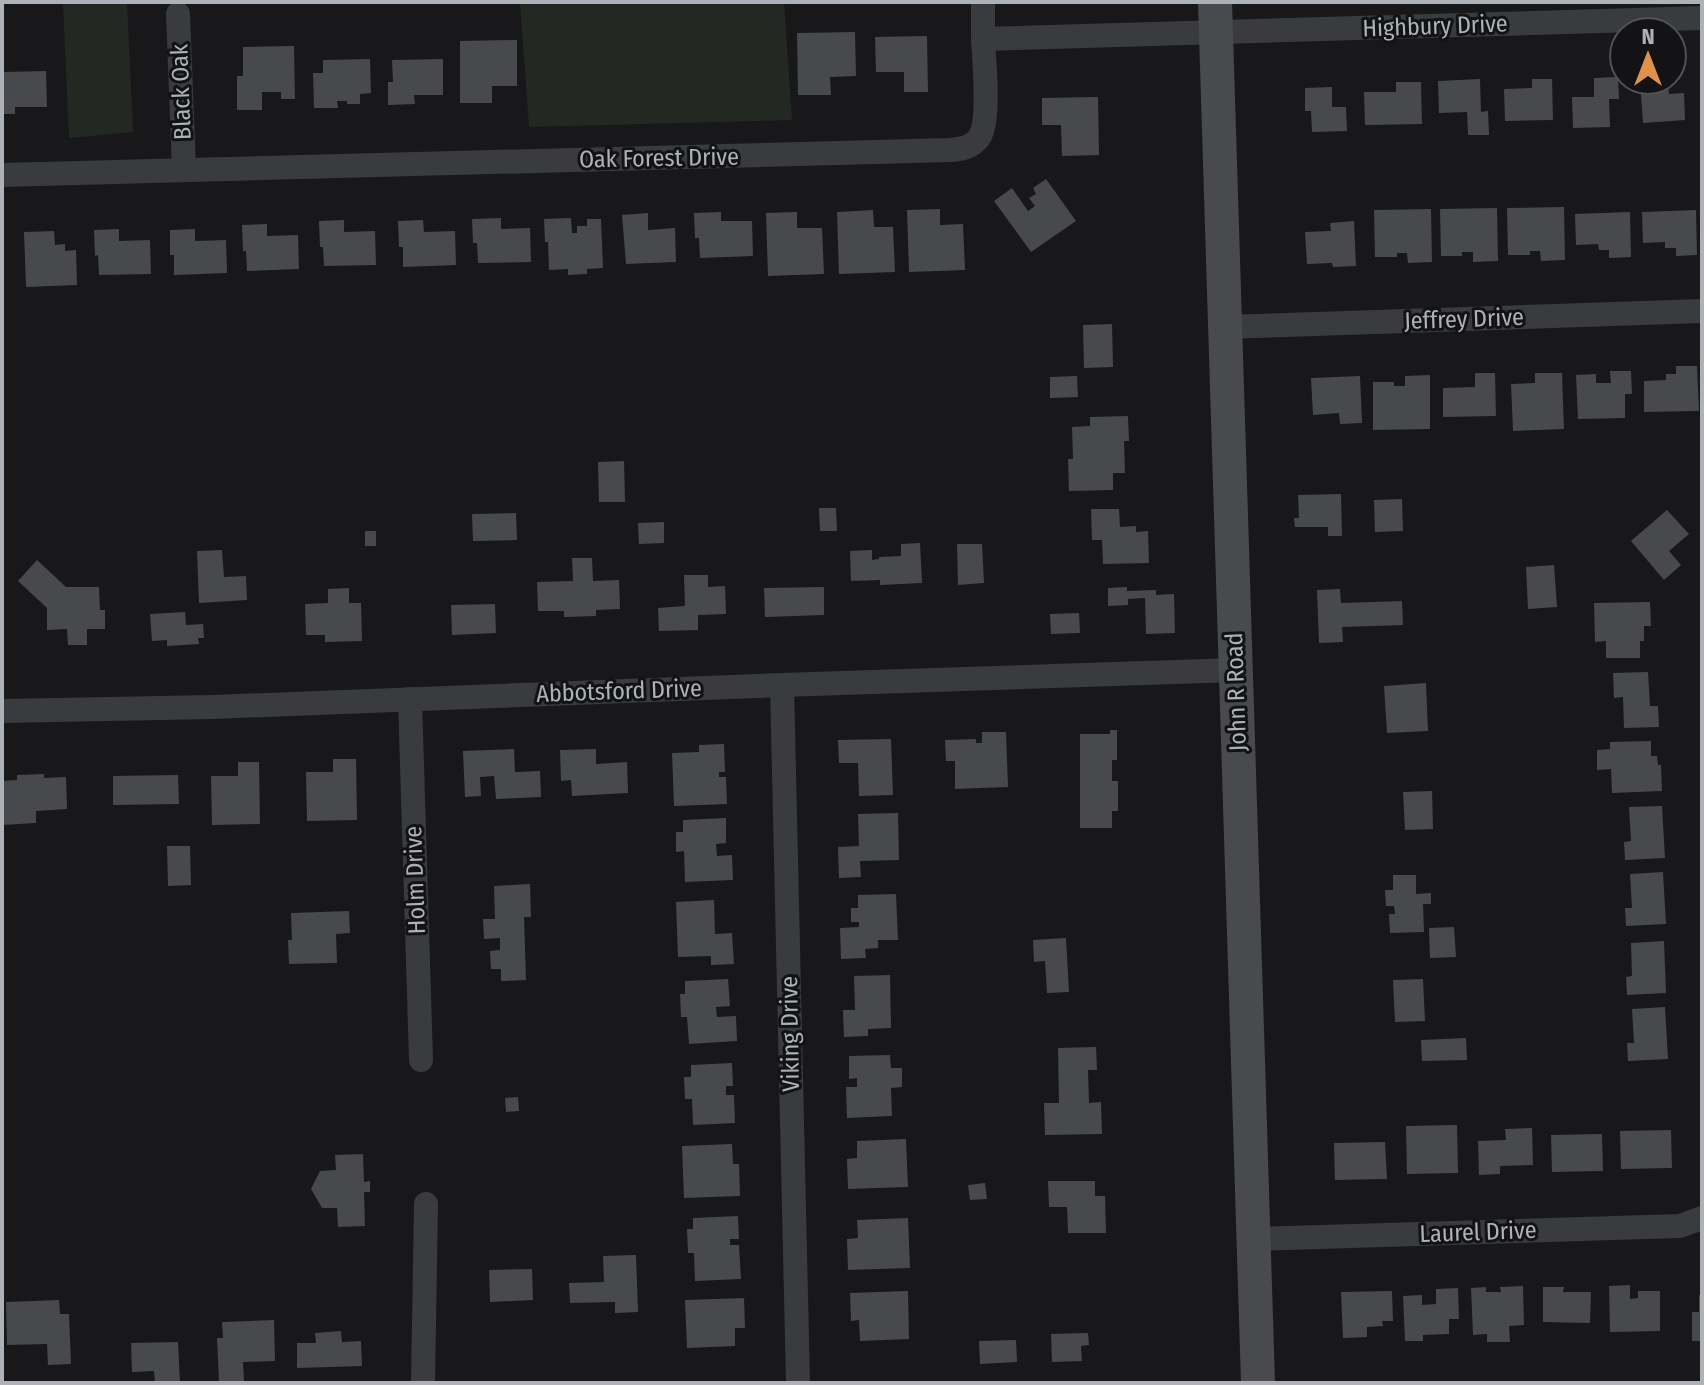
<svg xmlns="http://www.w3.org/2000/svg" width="1704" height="1385" font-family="'Fira Sans Condensed',sans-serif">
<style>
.green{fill:#232922}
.building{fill:#47494c}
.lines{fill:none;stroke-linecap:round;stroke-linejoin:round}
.minor{stroke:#393b3e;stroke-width:24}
.secondary{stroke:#484a4e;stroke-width:34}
.labels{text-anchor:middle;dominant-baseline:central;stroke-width:6;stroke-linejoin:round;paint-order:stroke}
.street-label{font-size:24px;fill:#acb2b8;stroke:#131315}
</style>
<rect width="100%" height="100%" fill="#18181a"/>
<g class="green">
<path d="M63,2h64l6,130 -64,6z"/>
<path d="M520,2h264l8,118 -263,7z"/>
</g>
<g class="building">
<path d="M855,32l1,44 -26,1 1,18h-33l-1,-62z"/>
<path d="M927,36l1,56h-24v-20h-28l-1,-35z"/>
<path d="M517,40v46h-25v17h-32v-62z"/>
<path d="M294,46l1,53h-14v-7h-19v18h-25v-34h6v-29z"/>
<path d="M370,59l1,34 -11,1v10h-13v-3h-10l1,7h-24l-1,-35h10v-13z"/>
<path d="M443,59v36h-29l1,9 -27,1v-23h5l-1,-22z"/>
<path d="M46,71l1,36h-32v7h-13v-42z"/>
<path d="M1618,77l1,22h-10l1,28 -37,1 -1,-31h22v-19z"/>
<path d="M1480,79l1,33 7,-1 1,24h-21l-1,-23 -28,1 -1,-32z"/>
<path d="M1532,79h20l1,41 -48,1 -1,-32 28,-1z"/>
<path d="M1640,80h28l1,14 15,-1 1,27 -42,3z"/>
<path d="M1396,82h25l1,42 -57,1 -1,-33h32z"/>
<path d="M1332,87v20h14l1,24 -35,1 -1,-21h-6v-23z"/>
<path d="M1098,97l1,58 -37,1 -1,-31h-19v-27z"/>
<path d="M1046,179l30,42 -45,31 -37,-51 18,-13 16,23 7,-5 -6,-8 7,-4 -3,-6z"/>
<path d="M1564,207l1,53 -24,1 -1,-10h-10v4h-22l-1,-47z"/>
<path d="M1497,208l1,53 -25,1v-10h-11v4h-21l-1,-47z"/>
<path d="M940,209v16l23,-1 2,46 -56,2 -2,-62z"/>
<path d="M1431,209l1,53 -24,1 -1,-10h-10v4h-22l-1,-47z"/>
<path d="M873,210l1,17h19l2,45 -56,2 -2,-62z"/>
<path d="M1696,210l1,45 -21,1v-8h-11v-6l-22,1 -1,-31z"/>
<path d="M721,212v9h31l1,35 -53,2 -1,-20h-4l-1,-25z"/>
<path d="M797,212v16h25l2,46 -56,2 -2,-63z"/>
<path d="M1630,212l1,45 -22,1v-8h-10l-1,-6 -22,1 -1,-31z"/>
<path d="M648,213v17l27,-2 1,34 -50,2 -4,-49z"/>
<path d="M501,218v11l29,-1 1,34 -53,1 -1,-20h-4l-1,-24z"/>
<path d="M571,218l1,15h5v-7h10v-7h14l2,49 -16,1v5l-19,1v-6l-19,1 -1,-28h-3l-1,-23z"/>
<path d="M344,220v12l31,-1 1,34 -52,1 -1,-19h-3l-1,-26z"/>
<path d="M423,220l1,12 31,-1 1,34 -53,2v-20h-4l-1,-26z"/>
<path d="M1354,221l2,45 -23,1 -1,-4 -25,1 -2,-32 26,-1 -1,-8z"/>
<path d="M267,224v12l31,-1 1,34 -52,2 -1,-20h-3l-1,-26z"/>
<path d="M119,229v12l31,-1 1,34 -52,1 -1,-20 -3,1 -1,-26z"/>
<path d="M195,229v12l31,-1 1,33 -53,2v-20h-4v-25z"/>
<path d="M54,231l1,14 10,-1v7l11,-1 1,35 -51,2 -2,-55z"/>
<path d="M1112,324l1,43 -29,1 -1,-43z"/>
<path d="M1676,366h21l2,45 -55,1v-31l22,-1v-6h10z"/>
<path d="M1610,371h21l1,23h-7v24l-47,1 -2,-44 20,-1v9h15z"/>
<path d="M1475,373h20l1,43 -53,1v-29l32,-1z"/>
<path d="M1535,373h27l2,56 -51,2 -2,-47 24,-1z"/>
<path d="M1430,375v54l-57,1v-48h21v4h11v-10z"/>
<path d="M1077,376l1,21 -28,1v-21z"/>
<path d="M1360,376l2,47 -22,1 -1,-11 -26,2 -2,-37z"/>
<path d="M1128,416l1,25h-5l1,32h-12v17l-44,1 -1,-32h5l-1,-32 18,-1v-9z"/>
<path d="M624,461l1,41h-26l-1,-40z"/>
<path d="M1341,494l1,42h-14v-9h-33l-1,-9h5l-1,-23z"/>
<path d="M1402,499l1,32 -28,1 -1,-32z"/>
<path d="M819,508h17l1,23h-17z"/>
<path d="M1091,509h28l1,18 16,-1v6l12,-1 1,32 -46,1 -1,-24h-10z"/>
<path d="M1667,510l22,24 -20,17 12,14 -17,15 -33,-39z"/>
<path d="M516,513l1,27 -44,1 -1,-27z"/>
<path d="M664,522v21l-25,1 -1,-21z"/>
<rect x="365" y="531" width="11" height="15"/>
<path d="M920,543l2,40 -42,2v-5l-29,1 -1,-30 22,-1v10l7,-1v-2l22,-1v-12z"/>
<path d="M957,544h25l2,39 -26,2z"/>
<path d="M222,550l2,27 22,-1 1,24 -48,3 -2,-52z"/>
<path d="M572,558h20l1,23 26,-1 1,29 -24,1v6l-32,1v-6h-26l-1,-29 36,-1z"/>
<path d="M37,560l29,27h33l1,23h5v19h-18v16h-19l-1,-16 -20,1v-22l-29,-27z"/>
<path d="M1554,565l3,42 -29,2 -2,-42z"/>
<path d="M684,575h24v12l17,-1 1,28 -28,1v15l-39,1 -1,-23 27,-2z"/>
<path d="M824,587v28l-59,2 -1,-29z"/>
<path d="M1127,587v4l29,-1v5l18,-1 1,39 -29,1 -1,-36 -17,1v6l-20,1v-18z"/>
<path d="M349,588v15h12l1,38 -37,1v-7h-19l-1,-31 23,-1v-14z"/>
<path d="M1340,589l1,14 61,-2 1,24 -61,2 1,15 -24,1 -2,-53z"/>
<path d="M1650,602l1,24h-7v15h-4v17h-34v-17l-11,1 -1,-39z"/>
<path d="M495,604l1,29 -44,2 -1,-30z"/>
<path d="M185,612l1,13 17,-1 1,14h-6l1,6 -32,2v-6l-15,1 -2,-27z"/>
<path d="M1079,613l1,20 -29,1 -1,-20z"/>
<path d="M1648,672l2,34h8l1,21 -35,1 -1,-31 -9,1 -1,-25z"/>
<path d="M1426,683l2,48 -41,2 -3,-47z"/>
<path d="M1110,730h7v30h-5v21h6v30h-6v17h-32v-94h30z"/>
<path d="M982,732h24l2,55 -53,2v-28h-9l-1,-21 31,-1v4h6z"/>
<path d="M891,739l2,56 -34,1 -1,-33h-19l-1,-23z"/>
<path d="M1651,741v15h6l1,9h3l1,26 -50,2 -1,-24 -14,1v-20l13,-1v-7z"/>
<path d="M724,744l1,28h-6v5h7l1,27 -53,2 -2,-53 27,-1v-7z"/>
<path d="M514,749l1,23 25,-1 1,26 -45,2 -2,-23 -14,1 1,19 -16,1 -2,-46z"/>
<path d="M596,749v15l31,-2 1,31 -56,3 -1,-16 -10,1 -1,-31z"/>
<path d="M333,759h23l1,61 -50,1 -1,-49h27z"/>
<path d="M238,762h21l1,62 -48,1 -1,-49h27z"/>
<path d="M44,774v4l22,-1 1,32 -31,2v12l-34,2v-44l15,-1v-5z"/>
<path d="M178,775l1,29 -66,1v-29z"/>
<path d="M1432,791l1,38 -28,1 -2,-38z"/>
<path d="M1662,806l3,52 -40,2 -1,-18 7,-1 -2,-34z"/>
<path d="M898,813l1,47 -39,1 1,16 -22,1 -1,-31 21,-1 -1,-32z"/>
<path d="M726,818v25l-10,1 1,12 15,-1 1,25 -48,2 -1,-31 -8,1v-20h7v-12z"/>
<path d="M167,846h23l1,39 -23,1z"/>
<path d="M1663,872l3,52 -40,2 -1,-18h7l-2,-34z"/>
<path d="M1393,875h23v19l15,-1v11h-8l1,28 -34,1 -1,-19h6l-1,-8h-8l-1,-16h8z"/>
<path d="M530,884l1,33h-7l2,63 -25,1v-12h-10l-1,-18 10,-1v-12l-16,1 -1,-20h12l-1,-33z"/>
<path d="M896,894l2,46h-20v8l-13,1 1,9 -25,1 -1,-31 19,-1v-5h-8v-14h7v-13z"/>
<path d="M714,900l1,34 17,-1 2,31 -23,1v-9l-33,1 -2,-55z"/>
<path d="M349,911l1,22 -14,1 1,29 -48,1 -1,-24h4l-1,-27z"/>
<path d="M1454,927l2,30 -26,1 -1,-30z"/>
<path d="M1066,938l3,54 -22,1 -2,-32 -11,1 -1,-22z"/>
<path d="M1664,941l2,52 -39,2 -1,-18 6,-1 -1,-33z"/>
<path d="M890,975l1,53 -23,1v7l-24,1 -1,-27h12l-1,-34z"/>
<path d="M728,979l2,27 -14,1 1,10 19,-1 1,25 -48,3 -2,-27h-6l-1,-23h5v-13z"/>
<path d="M1423,979l2,42 -30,1 -2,-42z"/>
<path d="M1665,1007l3,52 -40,2 -1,-18h7l-2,-34z"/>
<path d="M1466,1038l1,22 -45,1 -1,-21z"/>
<path d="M1096,1047l1,23h-9l1,33 12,-1 1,32 -57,1 -1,-32h15l-1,-55z"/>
<path d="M890,1055l1,13h11v19l-11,1 1,28 -45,2 -1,-31h11v-9l-8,1v-23z"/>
<path d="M732,1063l1,23h-7v9h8l1,28 -42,2 -1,-26h-7l-1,-22h7v-12z"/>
<path d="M518,1097l1,14 -13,1 -1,-14z"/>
<path d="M1457,1125l1,48 -51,1 -1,-48z"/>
<path d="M1532,1128l1,37 -33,1v8l-21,1 -1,-34 28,-1 -1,-11z"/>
<path d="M1671,1130l1,38 -51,1 -1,-38z"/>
<path d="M1602,1134l1,37 -51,1 -1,-37z"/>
<path d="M906,1139l2,48 -60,2 -1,-30 10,-1v-17z"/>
<path d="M1385,1142l2,37 -52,1 -1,-37z"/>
<path d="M732,1144l1,20h6l1,32 -56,2 -2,-52z"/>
<path d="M363,1154l1,28 6,-1v11h-6l1,34 -27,1 -1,-19h-15l-11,-19 9,-18 16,-1 -1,-15z"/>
<path d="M1048,1181h47v15h10l1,37h-38l-1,-26h-18z"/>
<path d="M985,1183l2,16 -17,1 -2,-15z"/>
<path d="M738,1216l1,23h-9v6h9l2,34 -46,2 -1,-28h-6l-1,-24h6v-11z"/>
<path d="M908,1218l2,50 -62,2 -1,-31 11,-1 -1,-18z"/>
<path d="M636,1255l2,57 -23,1v-11l-45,1 -1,-20 35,-1 -1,-26z"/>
<path d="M532,1269l1,31 -43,2 -1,-32z"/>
<path d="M1630,1285v14l8,-1v-7h22v40l-50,1 -1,-46z"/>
<path d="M1523,1286l1,39 -15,1 1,16h-23v-8l-14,1 -2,-47 15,-1v5h15l-1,-5z"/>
<path d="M1543,1287h21l-1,5h28l-1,31 -47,-1z"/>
<path d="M1458,1288l1,31h-10v15l-26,1v6h-18l-2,-45 19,-1v10l14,-1v-15z"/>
<path d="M908,1291l1,48 -49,2 -1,-21 -8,1 -1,-28z"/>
<path d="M1392,1291l1,30h-11l1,5 -16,1v10l-24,1 -2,-46z"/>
<path d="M1699,1295h3v46h-10v-29h7z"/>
<path d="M744,1298l1,30h-10v18l-48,2 -2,-48z"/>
<path d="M59,1300l1,14h9l2,50 -23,1 -1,-21 -40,1 -1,-43z"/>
<path d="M274,1320l1,41 -32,1 1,19 -25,1 -2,-44h6l-1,-16z"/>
<path d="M341,1331l1,11 19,-1 1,25 -65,2v-25h19l-1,-10z"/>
<path d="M1088,1333l1,12 -8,1 1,15 -30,1 -1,-28z"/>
<path d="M1016,1340l1,22 -37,2 -1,-23z"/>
<path d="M178,1342l2,41h-25l-1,-12 -22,1 -1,-29z"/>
</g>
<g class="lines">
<g class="minor">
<path d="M983,2v37"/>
<path d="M178,14l6,155"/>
<path d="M2,175l948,-25c10,-1 21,-2 28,-11 13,-15 6,-78 5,-100l719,-21"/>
<path d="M1225,327l477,-16"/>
<path d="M782,685l16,698"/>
<path d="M410,699l11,361"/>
<path d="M2,711l211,-4 569,-22 454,-15"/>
<path d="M1253,1239l427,-13 22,-8"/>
<path d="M423,1383l3,-179"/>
</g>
<path class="secondary" d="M1215,2l43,1381"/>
</g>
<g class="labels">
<g class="street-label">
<text transform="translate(1435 26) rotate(-2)">Highbury Drive</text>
<text transform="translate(181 92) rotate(-92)">Black Oak</text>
<text transform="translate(659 158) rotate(-1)">Oak Forest Drive</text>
<text transform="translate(1464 319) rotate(-2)">Jeffrey Drive</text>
<text transform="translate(619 691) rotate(-2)">Abbotsford Drive</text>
<text transform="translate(1236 692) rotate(-92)">John R Road</text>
<text transform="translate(415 880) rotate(-92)">Holm Drive</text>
<text transform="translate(790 1034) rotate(-91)">Viking Drive</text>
<text transform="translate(1478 1232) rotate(-2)">Laurel Drive</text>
</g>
</g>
<rect width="1704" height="1385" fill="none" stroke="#acb2b8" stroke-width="8"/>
<g transform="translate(1648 56)"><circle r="38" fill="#131315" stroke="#505356" stroke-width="2"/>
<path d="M0-6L14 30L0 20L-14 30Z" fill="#e19249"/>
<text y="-12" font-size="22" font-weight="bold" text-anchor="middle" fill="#acb2b8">N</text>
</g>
</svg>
